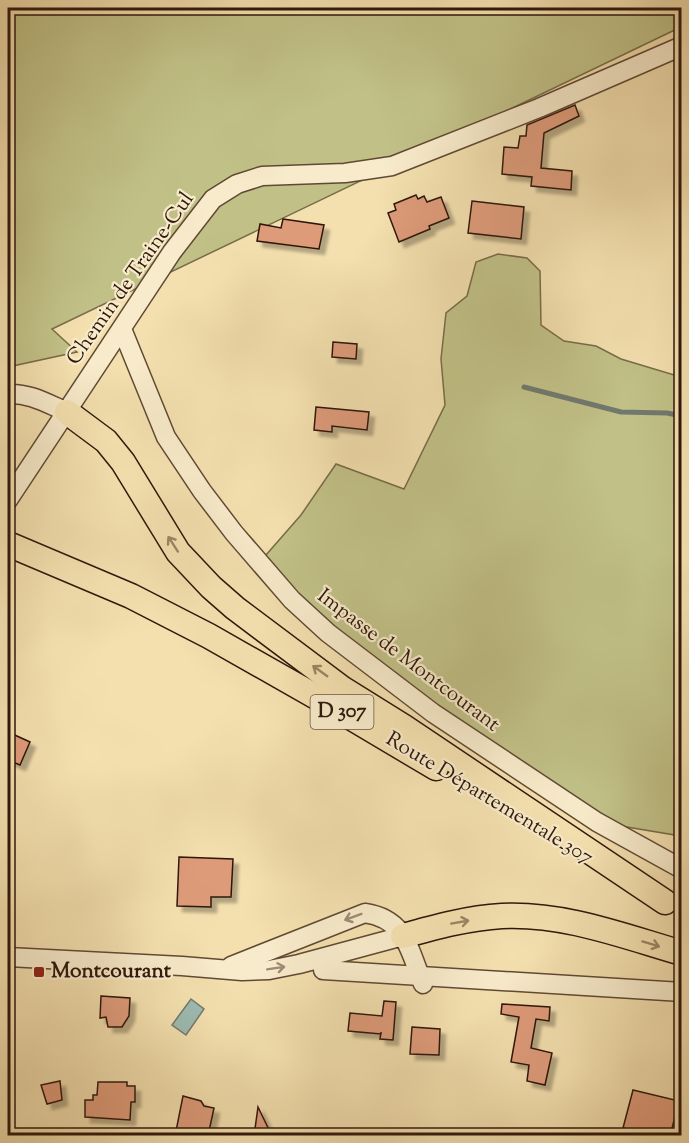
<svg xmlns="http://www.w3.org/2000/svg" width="689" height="1143" font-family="'Sorts Mill Goudy',serif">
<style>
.green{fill:#c1c187;stroke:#786c49;stroke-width:1.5}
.water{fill:#9dbbb2;stroke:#71796f;stroke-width:1.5}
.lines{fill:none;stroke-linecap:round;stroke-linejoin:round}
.stream{stroke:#71796f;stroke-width:5}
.building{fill:#de9b7a;stroke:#2e170b;stroke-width:1.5;filter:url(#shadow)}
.minor-casing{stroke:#604934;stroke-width:21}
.major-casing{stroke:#2e170b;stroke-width:27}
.minor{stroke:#f8ebcb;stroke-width:18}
.major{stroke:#f4e0af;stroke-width:24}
.oneway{stroke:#9b8665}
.oneway2{stroke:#9d8c75}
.poi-dot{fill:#8f2418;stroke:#f8ebcb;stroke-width:2}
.labels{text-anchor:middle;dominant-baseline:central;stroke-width:4.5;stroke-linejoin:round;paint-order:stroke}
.shield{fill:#f8ebcb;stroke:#6b5745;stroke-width:1.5}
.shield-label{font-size:20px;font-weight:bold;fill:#2e170b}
.street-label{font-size:21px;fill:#2e170b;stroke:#f8ebcb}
.poi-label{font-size:21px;font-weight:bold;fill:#2e170b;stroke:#f8ebcb;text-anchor:start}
</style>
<defs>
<filter id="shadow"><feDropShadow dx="5.5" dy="5.5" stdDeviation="1.5" flood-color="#0004"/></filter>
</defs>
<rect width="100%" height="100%" fill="#f4e0af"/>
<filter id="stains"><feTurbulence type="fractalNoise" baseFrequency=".00333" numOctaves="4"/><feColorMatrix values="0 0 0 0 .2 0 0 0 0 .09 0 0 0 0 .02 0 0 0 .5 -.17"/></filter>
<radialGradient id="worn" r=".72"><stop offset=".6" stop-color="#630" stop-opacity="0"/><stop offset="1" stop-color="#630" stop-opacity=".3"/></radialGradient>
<g class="green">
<path d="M8,8h673v19l-629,302 25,23 -69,15z"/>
<path d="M498,254l29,4 13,13 1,54 23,16 32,5 25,13 60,18v459l-84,-14 -164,-109 -174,-150 42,-48 35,-51 68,25 41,-84 -4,-46 5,-46 21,-17 9,-34z"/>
</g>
<path class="water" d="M191,999l13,10 -18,26 -14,-10z"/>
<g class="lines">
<path class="stream" d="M524,387l97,25 46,1 15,3"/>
</g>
<g class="building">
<path d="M575,105l4,11 -35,17 -3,35 31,3 -1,19 -40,-4 1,-9 -30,-3 2,-27 14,1 2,-12h6l1,-11z"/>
<path d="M416,195l2,4 6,-3 3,6 14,-5 8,21 -20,8 1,3 -31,13 -11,-29 8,-3 -2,-6z"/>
<path d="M472,201l52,6 -3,32 -53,-6z"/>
<path d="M283,219l41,6 -5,24 -62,-8 3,-17 21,4z"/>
<path d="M333,342l24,2 -1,15 -24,-2z"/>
<path d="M316,407l53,5 -2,18 -35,-4v6l-18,-2z"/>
<path d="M8,732l22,10 -10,23 -12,-5z"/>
<path d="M179,857l54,2 -2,38h-20v10l-34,-1z"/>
<path d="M101,996l29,2 -1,18 -7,11h-14l-2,-10 -6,1z"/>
<path d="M384,1001l12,1 -3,38 -13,-1 1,-7v2l-33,-3 2,-18 32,3z"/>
<path d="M502,1004l48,3 -1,14 -13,-2 -5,29 21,5 -7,32 -18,-4 2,-16 -18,-3 8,-45 -18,-3z"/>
<path d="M412,1027l28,2 -1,26 -29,-1z"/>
<path d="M60,1081l2,19 -15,4 -6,-19z"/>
<path d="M98,1082h29v4h8v16h-4l-1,18 -45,-3v-17h8v-5h4z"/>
<path d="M633,1090l46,11 -9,35h-14l-33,-8z"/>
<path d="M183,1096l18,5 3,5 10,2 -6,28h-33z"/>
<path d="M258,1107l14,29h-18z"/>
</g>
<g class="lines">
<defs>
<g id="minor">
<path d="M122,329l44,108 36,54 32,42 58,67 36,33 105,80 164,109 85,47"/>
<path d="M8,394c22,-1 38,9 59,18"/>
<path d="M8,500l164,-248 41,-53 24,-15 25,-8 83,-3 47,-7 147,-58 143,-62"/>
<path d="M8,957l174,9 60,5 27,-1 30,-6 104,-28"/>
<path d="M231,966l134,-53c41,6 44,37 58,71"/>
<path d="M323,970l359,22"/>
</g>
<g id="major">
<path d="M67,412l39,29 17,21 55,90 33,35 24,21 108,81 61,38 261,175"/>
<path d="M8,544l123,52 78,40 111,63 116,69"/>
<path d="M403,936c32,-9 65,-18 99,-20 62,-3 121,20 180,37"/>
</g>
</defs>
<use href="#minor" class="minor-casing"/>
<use href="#major" class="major-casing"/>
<use href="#minor" class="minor"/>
<use href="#major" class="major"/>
</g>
<defs><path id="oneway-shaft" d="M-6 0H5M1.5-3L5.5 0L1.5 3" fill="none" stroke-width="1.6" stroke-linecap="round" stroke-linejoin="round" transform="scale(1.5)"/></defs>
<g class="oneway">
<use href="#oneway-shaft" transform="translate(173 544) rotate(-123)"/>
<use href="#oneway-shaft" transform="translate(320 671) rotate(-144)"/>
<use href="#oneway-shaft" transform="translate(460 922) rotate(-10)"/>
<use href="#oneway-shaft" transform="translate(651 944) rotate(17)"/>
</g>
<g class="oneway2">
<use href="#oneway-shaft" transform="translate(353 917) rotate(160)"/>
<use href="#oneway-shaft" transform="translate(276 968) rotate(-9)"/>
</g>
<rect class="poi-dot" x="33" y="966" width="12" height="12" rx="3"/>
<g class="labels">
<rect class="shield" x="310.5" y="695" width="63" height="34" rx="4.5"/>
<g class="shield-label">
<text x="342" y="712">D 307</text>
</g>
<g class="street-label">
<text transform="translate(131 279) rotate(-55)">Chemin de Traine-Cul</text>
<text transform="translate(408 661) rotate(37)">Impasse de Montcourant</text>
<text transform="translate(489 799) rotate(31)">Route Départementale 307</text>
</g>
<g class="poi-label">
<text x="51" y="972">Montcourant</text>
</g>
</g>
<rect width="689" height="1143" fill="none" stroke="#f4e0af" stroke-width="30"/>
<rect x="9" y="9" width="671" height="1125" fill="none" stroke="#2e170b" stroke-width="3"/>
<rect x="15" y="15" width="659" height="1113" fill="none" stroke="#2e170b" stroke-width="1.5"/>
<rect width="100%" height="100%" filter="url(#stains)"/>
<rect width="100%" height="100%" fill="url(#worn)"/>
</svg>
